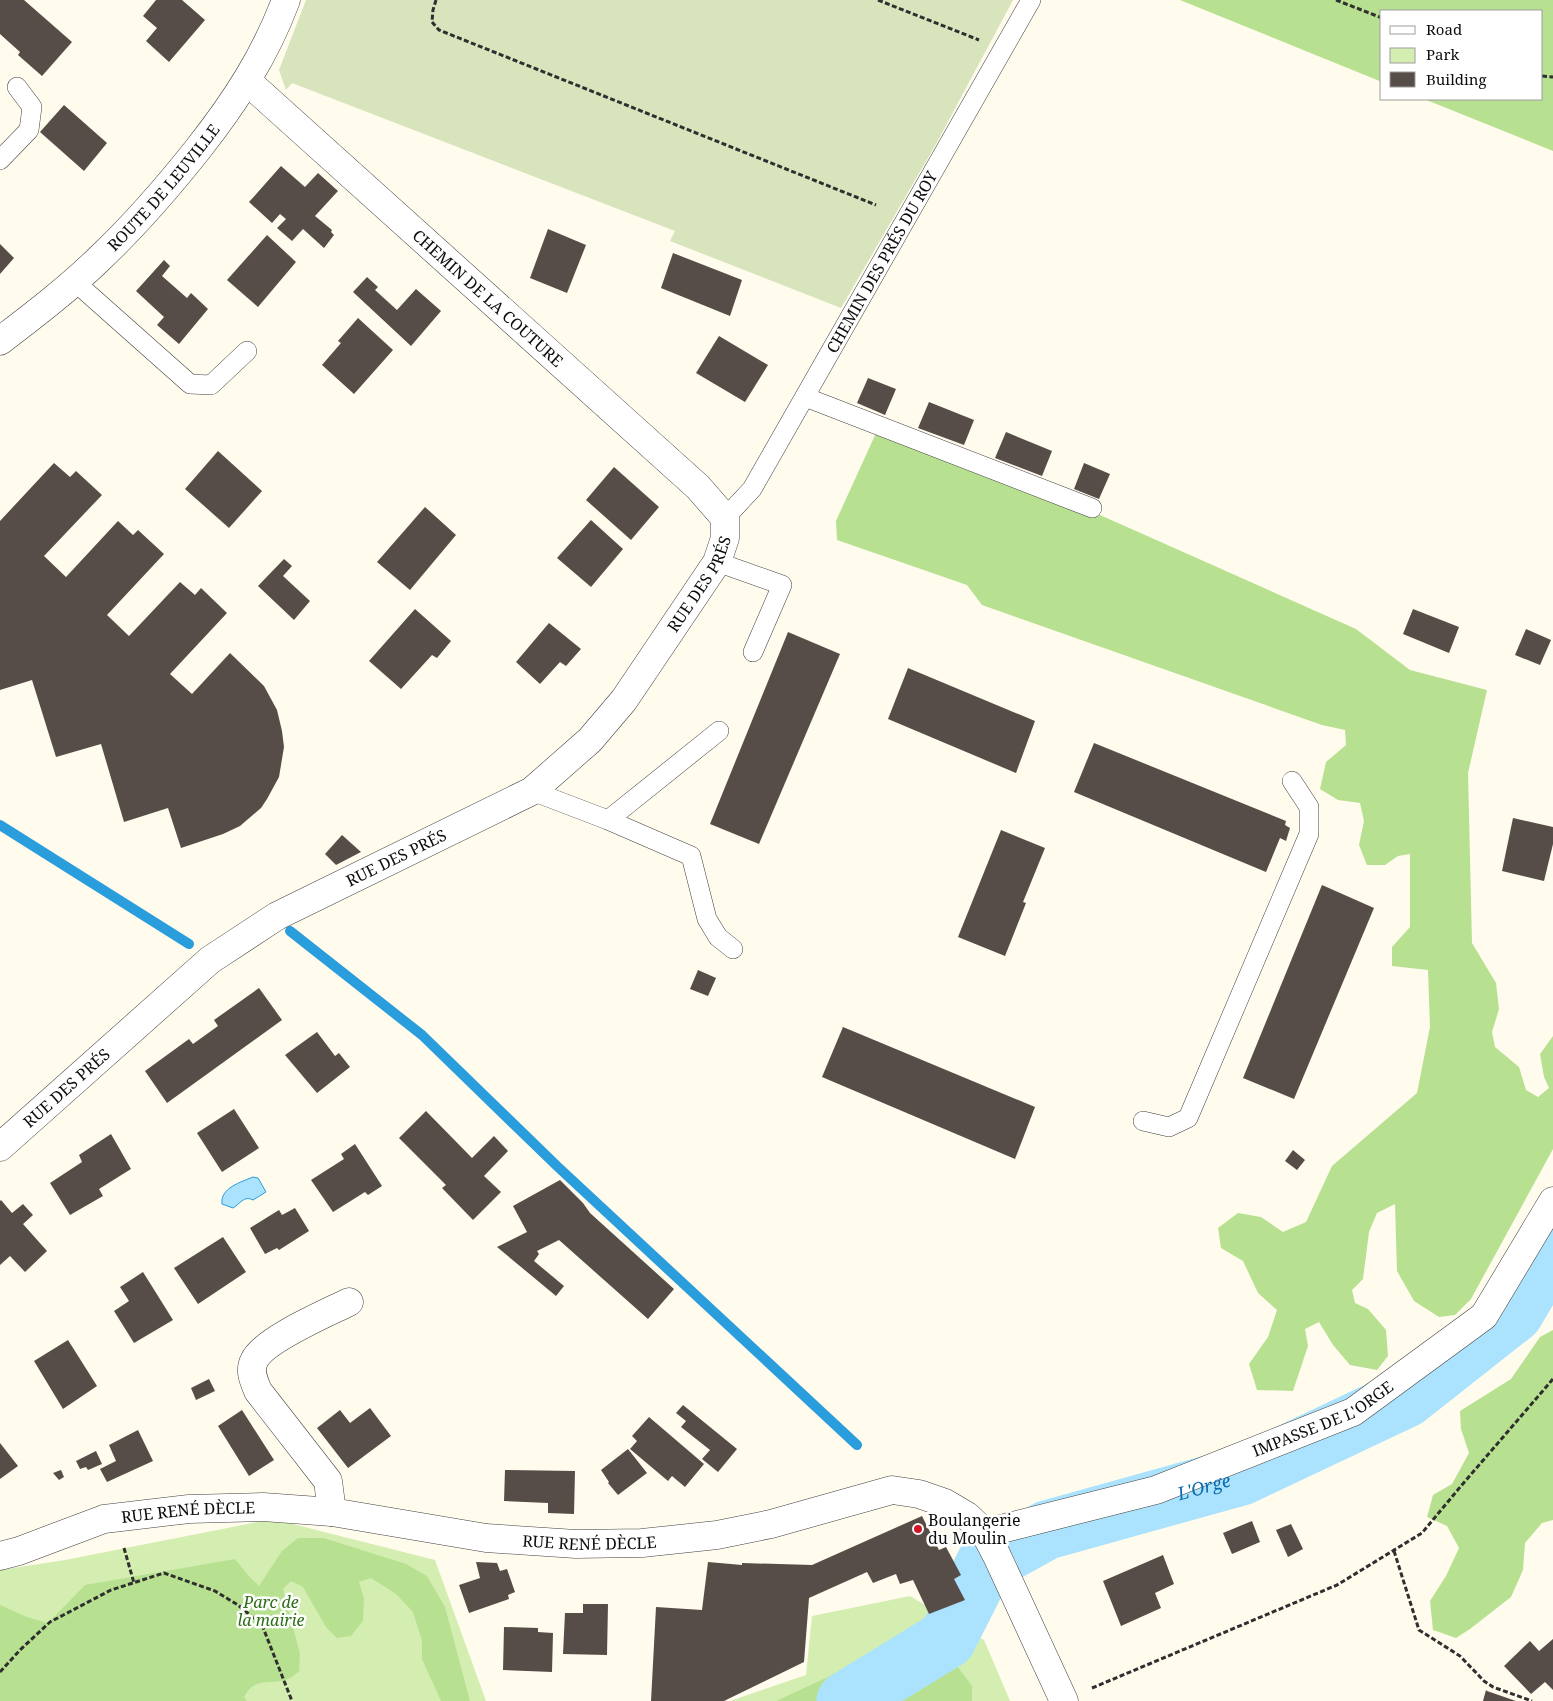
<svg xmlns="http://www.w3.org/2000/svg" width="1553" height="1701" font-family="'Noto Serif',serif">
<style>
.green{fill:#d4eeb2}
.forest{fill:#b7e190}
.cemetery{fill:#d8e4bb}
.water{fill:#abe2fd;stroke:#2a9ddc}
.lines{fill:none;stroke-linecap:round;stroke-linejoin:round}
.stream{stroke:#2a9ddc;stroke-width:10}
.river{stroke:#abe2fd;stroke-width:59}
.building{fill:#574d48}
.service-casing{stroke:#404040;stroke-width:20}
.minor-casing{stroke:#404040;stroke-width:29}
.tertiary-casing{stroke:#404040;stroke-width:29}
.path{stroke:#2f2f2f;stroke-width:3;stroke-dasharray:5 2.5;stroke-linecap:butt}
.service{stroke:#fff;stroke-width:19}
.minor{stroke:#fff;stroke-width:28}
.tertiary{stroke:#fff;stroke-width:28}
.poi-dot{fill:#cd1626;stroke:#fff;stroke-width:2}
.labels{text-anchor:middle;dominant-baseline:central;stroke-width:5;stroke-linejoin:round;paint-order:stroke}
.street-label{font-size:16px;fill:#0d0d0d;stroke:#fff}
.poi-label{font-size:16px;fill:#0d0d0d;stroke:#fff;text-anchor:start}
.park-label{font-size:16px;font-style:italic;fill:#2c6c16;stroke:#fff}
.water-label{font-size:18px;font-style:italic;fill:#086cad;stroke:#fff}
</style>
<rect width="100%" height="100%" fill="#fffbed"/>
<g class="green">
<path d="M273,1519l162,41 51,141h-486v-131l65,-10z"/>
<path d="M910,1596l74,44 26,61h-280l76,-26 6,-59z"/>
</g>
<g class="forest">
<path d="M1180,0h373v151l-129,-52h118v-88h-160v71z"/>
<path d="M876,433l224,82 256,114 54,41 77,20 -19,83 4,170 24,40 3,26 -7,23 3,15 24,20 7,23 12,7 11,-9 -5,-11 -4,-23 13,-18v113l-82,150 -16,16 -16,2 -25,-16 -17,-30 -2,-67 -18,9 -8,19 -6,47 -11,11 3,13 13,6 18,21 2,26 -11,14 -27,-5 -17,-20 -14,-23 -14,7 3,17 -15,45 -36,-1 -8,-26 19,-27 9,-27 -19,-17 -15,-32 -22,-13 -3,-20 20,-15 23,4 22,15 23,-10 26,-56 85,-73 13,-66 -2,-57 -36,-4v-19l18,-20v-73l-12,2 -13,9h-18l-8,-20 5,-24 -4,-18 -22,-3 -18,-11 6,-27 20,-17 -1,-15 -23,-5 -340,-120 -15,-20 -130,-45 -1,-19z"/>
<path d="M1553,1330v190l-11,3 -17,20 -2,27 -12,27 -41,32 -14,9 -23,-8 -3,-29 16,-25 13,-28 -12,-22 -20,-9 6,-22 19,-11 17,-31 -8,-24 -1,-18 51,-32 29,-42z"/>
<path d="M298,1538h26l82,26 21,12 18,31 25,94h-29l-19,-42v-18l-9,-29 -17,-18 -25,-16 -12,4 5,16 -1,23 -12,15 -14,2 -11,-11 -23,-40 -12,-6 -8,8 17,65 -1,18c-4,2 -7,6 -11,7 -16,7 -32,-4 -44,18l3,4h-247v-96l27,12 21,6 37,-38 150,-26 13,16 11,11 23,-35z"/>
<path d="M907,1645l30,3 17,14 18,24v15h-196l65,-30z"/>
</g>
<path class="cemetery" d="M306,0h707l-77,144 -95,164 -171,-67 5,-10 -383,-148 -6,7 -7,-20z"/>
<path class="water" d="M253,1177l5,1 8,14 -13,8c-9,-5 -13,4 -20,8l-11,-4c-2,-16 19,-22 31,-27z"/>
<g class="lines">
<g class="stream">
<path d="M0,825l189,119"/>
<path d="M290,931l132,104 136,132 299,278"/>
</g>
<path class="river" id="s1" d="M846,1701l101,-62 38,-75 62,-34 194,-54 165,-78 108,-85 39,-66"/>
</g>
<g class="building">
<path d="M0,0h24l48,42 -30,34 -24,-21 2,-3 -20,-18z"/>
<path d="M156,0h26l23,20 -36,42 -23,-21 11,-13 -14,-12z"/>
<path d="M64,105l43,38 -23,28 -44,-39z"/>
<path d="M281,166l24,21 13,-14 20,18 -23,25 17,14 -1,2 3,3 -10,13 -21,-19 -11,12 -15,-13 9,-9 -6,-5 -8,9 -23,-21z"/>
<path d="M548,229l38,16 -19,48 -37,-15z"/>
<path d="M267,235l29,27 -38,45 -31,-27z"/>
<path d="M0,244l14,14 -14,16z"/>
<path d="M673,253l69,27 -12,36 -69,-28z"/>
<path d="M164,260l6,6 -8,10 25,22 4,-5 17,16 -29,35 -22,-19 7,-8 -28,-26z"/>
<path d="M367,277l11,10 -3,3 22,20 19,-21 25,22 -30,35 -58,-54z"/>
<path d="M358,318l35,32 -39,44 -32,-29 19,-22 -3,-2z"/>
<path d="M719,336l49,29 -23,37 -49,-29z"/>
<path d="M868,378l28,11 -11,26 -28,-12z"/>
<path d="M929,402l45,18 -10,25 -46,-17z"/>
<path d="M1006,432l46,19 -10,25 -47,-18z"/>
<path d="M218,451l44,40 -33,37 -44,-39z"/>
<path d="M54,463l16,14 6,-6 26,24 -58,61 22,21 52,-56 15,14 5,-5 26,24 -57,61 22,21 51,-54 15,13 6,-7 26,25 -57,61 22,20 38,-41 34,33 13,24 5,21 2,16 -5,30 -12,22 -6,9 -21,18 -17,8 -42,14 -13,-40 -44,14 -23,-78 -45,13 -24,-77 -32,10v-169z"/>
<path d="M1084,463l26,11 -11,25 -25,-10z"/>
<path d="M614,467l45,40 -28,33 -45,-40z"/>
<path d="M425,507l31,28 -46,55 -33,-28z"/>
<path d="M591,520l32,29 -32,38 -34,-29z"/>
<path d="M284,559l8,7 -9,10 27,25 -16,19 -36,-34z"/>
<path d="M415,609l36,32 -14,17 -5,-3 -31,34 -32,-28z"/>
<path d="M1413,609l46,18 -10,26 -46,-19z"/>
<path d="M549,623l32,26 -15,17 -6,-4 -20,22 -24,-22z"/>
<path d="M1526,629l25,11 -11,25 -25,-10z"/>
<path d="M788,632l52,22 -81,190 -49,-20z"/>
<path d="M908,668l127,53 -19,52 -128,-54z"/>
<path d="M1094,743l192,78 -1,4 5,3 -4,13 -6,-3 -14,34 -192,-80z"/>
<path d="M1513,818l40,9v17l-9,37 -42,-10z"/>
<path d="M1001,830l44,18 -22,54 3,1 -21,53 -47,-19z"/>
<path d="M342,835l19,17 -25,13 -11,-11z"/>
<path d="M1322,885l52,23 -80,191 -51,-21z"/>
<path d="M698,970l18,8 -8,18 -18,-7z"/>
<path d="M259,988l23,32 -115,83 -22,-32 44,-32 4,5 25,-18 -4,-6z"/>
<path d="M843,1027l192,80 -20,52 -193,-82z"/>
<path d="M317,1032l18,24 4,-3 11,14 -33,26 -32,-38z"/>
<path d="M234,1109l25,39 -37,24 -25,-39z"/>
<path d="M426,1111l46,47 22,-22 14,15 -24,25 17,16 -28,28 -31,-32 4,-3 -47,-47z"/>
<path d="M111,1134l20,35 -32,20 4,7 -33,19 -20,-32 32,-21 -3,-7z"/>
<path d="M355,1144l27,42 -14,9 -3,-3 -32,20 -22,-32 33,-21 -3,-5z"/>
<path d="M1293,1150l12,10 -8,10 -12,-9z"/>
<path d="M560,1180l23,23 7,10 84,76 -26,30 -89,-79 -22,11 2,3 -5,7 30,25 -8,10 -59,-49 30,-15 -14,-26z"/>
<path d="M1,1200l11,13 11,-9 10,11 -10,9 24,27 -22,21 -15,-16 -10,9v-64z"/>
<path d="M295,1208l14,23 -30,19 -2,-2 -12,6 -15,-26 29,-18 3,5z"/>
<path d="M223,1237l23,35 -48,32 -24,-36z"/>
<path d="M143,1272l30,48 -39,23 -20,-32 15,-10 -9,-14z"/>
<path d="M68,1340l29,46 -34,23 -29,-48z"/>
<path d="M209,1379l6,12 -19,9 -5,-12z"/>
<path d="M683,1405l54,44 -19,23 -16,-13 8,-9 -29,-23 5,-6 -10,-8z"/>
<path d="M370,1408l21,28 -43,32 -31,-40 23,-18 10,13z"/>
<path d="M242,1410l32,50 -25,16 -31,-50z"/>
<path d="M649,1417l55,47 -19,23 -13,-11 -4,5 -38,-32 7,-8 -5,-5z"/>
<path d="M138,1430l15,31 -46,21 -7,-13 16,-8 -7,-16z"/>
<path d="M0,1443l18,23 -18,13z"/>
<path d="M628,1449l19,24 -29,22 -10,-12 1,-1 -8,-12z"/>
<path d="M96,1451l6,13 -14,6 -2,-3 -6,2 -4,-8z"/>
<path d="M61,1470l3,7 -5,3 -6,-7z"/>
<path d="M505,1470l70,1 -1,43 -26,-1v-10l-44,-2z"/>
<path d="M922,1516l17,34 7,-3 15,28 -7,4 11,21 -36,14 -16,-34 -13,4 -4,-10 -23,9 -6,-11 -58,26 -5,64 -80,39h-73l5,-94 46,3 6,-48 34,3v-2l70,2z"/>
<path d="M1252,1521l8,21 -28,12 -9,-21z"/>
<path d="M1291,1524l12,25 -15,8 -12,-27z"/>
<path d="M1163,1555l11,29 -19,9 6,15 -40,18 -18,-45z"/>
<path d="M476,1562l21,1 3,8 7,-2 8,23 -7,3 1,4 -40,14 -10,-28 21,-7z"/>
<path d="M583,1604h25l-1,51 -44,-1 2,-41h18z"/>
<path d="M504,1627l34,1v4l15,1 -1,39 -49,-2z"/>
<path d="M1553,1639v51l-8,-8 -14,12 -27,-28 26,-25 9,10z"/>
<path d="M1486,1690l1,1 29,10h-33z"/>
</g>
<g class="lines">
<defs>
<g id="service">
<path d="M0,160l29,-30 3,-23 -15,-20"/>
<path d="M74,281l116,103 21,1 36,-34"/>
<path d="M805,397l287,111"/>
<path id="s2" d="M725,518l27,-29 279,-489"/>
<path d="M717,562l65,23 -29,67"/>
<path d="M532,791l76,29 83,36 16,63 11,18 15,12"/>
<path d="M608,820l111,-89"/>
<path d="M1143,1121l26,6 19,-9 121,-284v-27l-17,-26"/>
</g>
<g id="minor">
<path id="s3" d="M0,1147l210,-187 67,-44 255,-125 58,-51 34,-40 93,-138 8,-24v-20l-27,-31 -451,-406"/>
<path d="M332,1512l-4,-31 -70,-90c-4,-10 -9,-20 -4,-30 9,-21 73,-48 95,-59"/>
<path id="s4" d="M985,1533l171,-43 197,-78 131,-96 69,-115"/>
</g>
<g id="tertiary">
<path id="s5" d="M0,341c34,-26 68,-52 99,-82 36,-34 68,-71 99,-110 37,-47 67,-93 88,-149"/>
<path id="s6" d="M0,1556l19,-5 85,-32 85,-10 74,-2 69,5 154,26 90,6 66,-1 75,-8 54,-11 121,-34 27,4 26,9 22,13 18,17 12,23 67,145"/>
</g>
</defs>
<use href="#service" class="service-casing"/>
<use href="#minor" class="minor-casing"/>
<use href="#tertiary" class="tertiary-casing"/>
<g class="path">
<path d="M436,0l-3,10 -1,12 7,8 437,175"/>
<path d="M878,0l101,40"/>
<path d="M1336,0l46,18"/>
<path d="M1542,76l11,1"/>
<path d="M124,1548l10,35"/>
<path d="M1394,1551l25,79 41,26 24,25 9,6 39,14"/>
<path d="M0,1672l20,-22 30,-28 61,-32 53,-17 51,18 23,14 24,20 30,76"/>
<path d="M1092,1688l245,-103 85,-52 39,-47 92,-107"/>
</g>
<use href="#service" class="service"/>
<use href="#minor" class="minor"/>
<use href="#tertiary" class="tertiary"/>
</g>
<circle class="poi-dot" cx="918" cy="1529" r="5"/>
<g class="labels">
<g class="street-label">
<text stroke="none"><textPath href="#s5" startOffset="225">ROUTE DE LEUVILLE</textPath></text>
<text stroke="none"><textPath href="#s2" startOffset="301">CHEMIN DES PRÉS DU ROY</textPath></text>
<text transform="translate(488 298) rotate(42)">CHEMIN DE LA COUTURE</text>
<text stroke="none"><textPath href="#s3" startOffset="914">RUE DES PRÉS</textPath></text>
<text stroke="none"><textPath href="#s3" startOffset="494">RUE DES PRÉS</textPath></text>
<text stroke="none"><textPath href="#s3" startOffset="89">RUE DES PRÉS</textPath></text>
<text stroke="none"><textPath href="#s4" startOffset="358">IMPASSE DE L'ORGE</textPath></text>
<text stroke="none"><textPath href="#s6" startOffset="195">RUE RENÉ DÈCLE</textPath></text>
<text stroke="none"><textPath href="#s6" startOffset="599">RUE RENÉ DÈCLE</textPath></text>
</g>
<g class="poi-label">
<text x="928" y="1520">Boulangerie<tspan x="928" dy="18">du Moulin</tspan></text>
</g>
<g class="park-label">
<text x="271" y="1602">Parc de<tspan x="271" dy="18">la mairie</tspan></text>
</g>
<g class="water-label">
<text stroke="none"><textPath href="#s1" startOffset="436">L'Orge</textPath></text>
</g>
</g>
<rect x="1380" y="10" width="162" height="90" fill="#ffffff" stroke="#9e9e9e"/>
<rect x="1390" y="26" width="25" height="8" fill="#ffffff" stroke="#9e9e9e"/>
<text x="1426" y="35" font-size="15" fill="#0d0d0d">Road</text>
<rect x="1390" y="48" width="25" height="15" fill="#d4eeb2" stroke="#9e9e9e"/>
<text x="1426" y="60" font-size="15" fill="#0d0d0d">Park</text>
<rect x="1390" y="72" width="25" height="15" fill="#574d48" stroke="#9e9e9e"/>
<text x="1426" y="85" font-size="15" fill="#0d0d0d">Building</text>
</svg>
